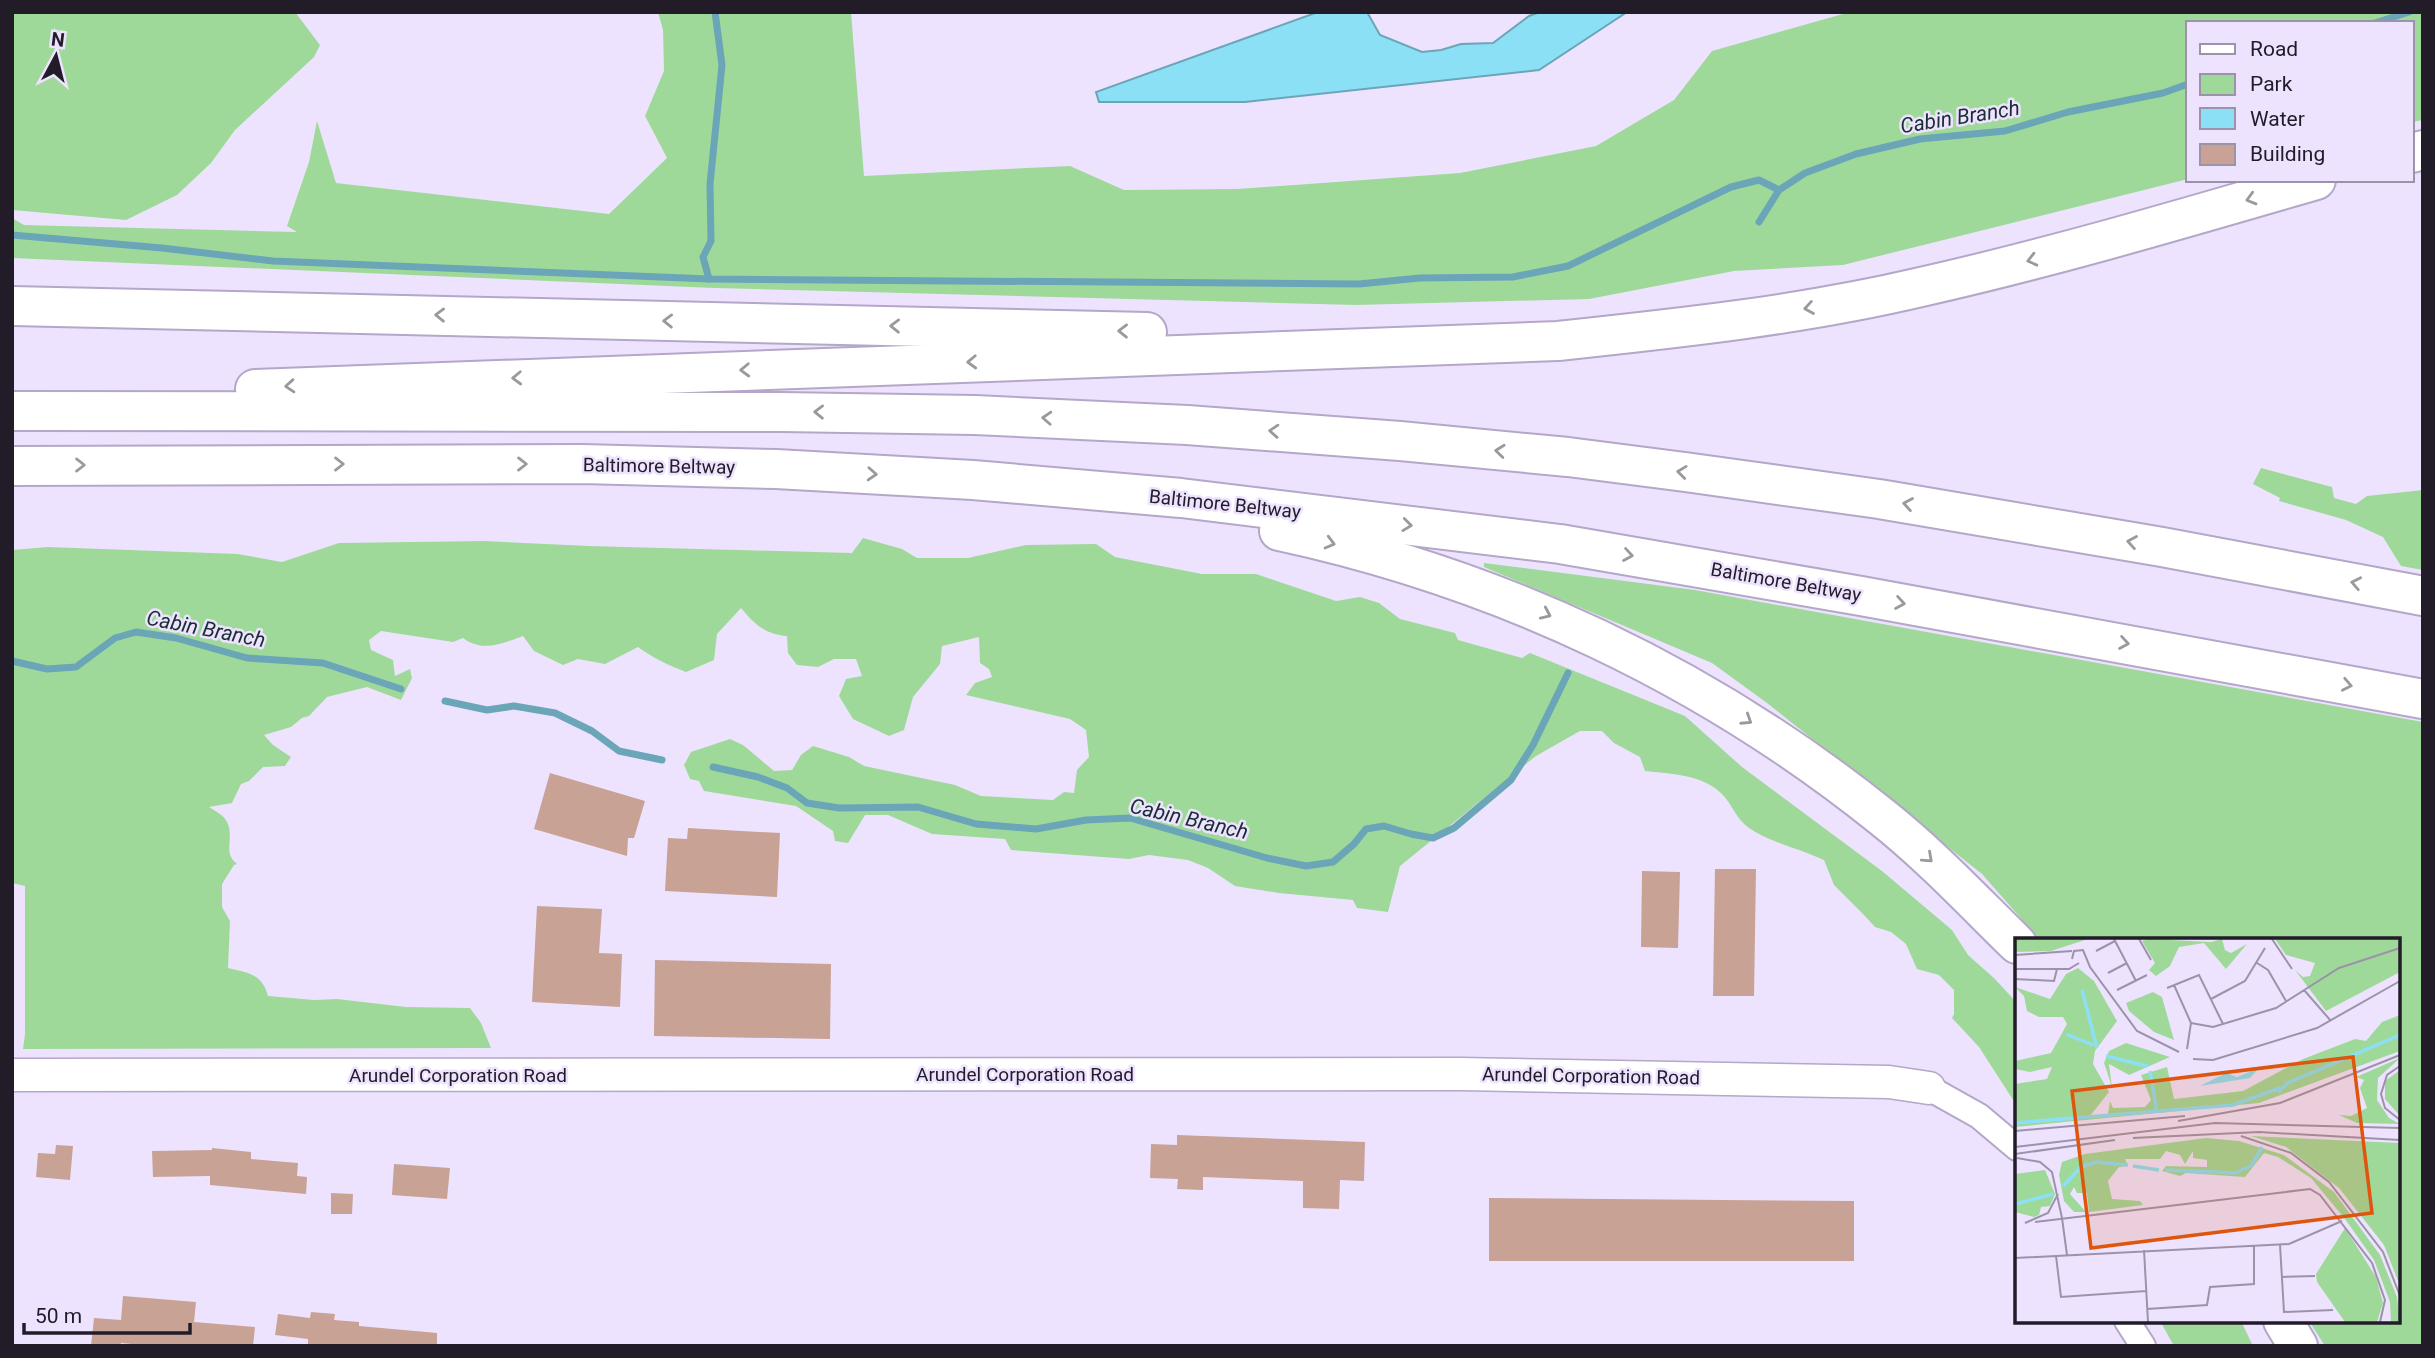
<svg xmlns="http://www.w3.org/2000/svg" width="2435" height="1358" font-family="Roboto,sans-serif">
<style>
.green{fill:#9fd99a}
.water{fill:#8be0f6;stroke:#6ba5b8;stroke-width:2}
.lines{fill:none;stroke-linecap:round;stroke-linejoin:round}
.stream{stroke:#6ba5b8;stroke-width:7}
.building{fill:#c8a295}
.minor-casing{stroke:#b4a7c7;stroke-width:28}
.tertiary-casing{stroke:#b4a7c7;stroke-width:35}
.motorway-casing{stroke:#b4a7c7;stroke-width:42}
.minor{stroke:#fff;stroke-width:24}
.tertiary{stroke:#fff;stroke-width:32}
.motorway{stroke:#fff;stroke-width:38}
.oneway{stroke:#9b999e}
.labels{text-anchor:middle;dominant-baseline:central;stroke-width:5;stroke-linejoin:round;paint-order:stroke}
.street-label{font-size:19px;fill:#211c28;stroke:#eee3ff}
.water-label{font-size:21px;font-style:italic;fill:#192d33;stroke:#eee3ff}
.inset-river{fill:none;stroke:#8be0f6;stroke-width:3.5}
.inset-road{fill:none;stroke:#9c93a9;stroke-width:2}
.view{fill:#de560d;fill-opacity:0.15;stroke:#de560d;stroke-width:3.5}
.inset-edge{fill:none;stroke:#211c28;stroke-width:3.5}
</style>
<rect width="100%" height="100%" fill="#eee3ff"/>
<g class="green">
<path d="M12,12h283l25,33 -6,12 -79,73 -24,33 -34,32 -51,25 -114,-10z"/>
<path d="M658,12h193l13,164 206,-10 54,24 113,-1 223,-16 136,-27 78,-46 38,-49 138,-39h573v108l-11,2v-99h-224v156l-345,86 -109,6 -145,28 -233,6 -642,-17 -702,-30v-40l12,7 273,7 -10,-6 22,-64 8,-41 19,62 273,31 58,-56 -22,-42 19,-45 -1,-41z"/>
<path d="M2261,468l71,19 2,11 22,6 11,-8 56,-6v80l-22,-4 -18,-29 -37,-17 -67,-19 1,-3 -27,-14z"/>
<path d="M863,538l39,11 15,9h51l58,-13 70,-1 19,13 87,17h54l80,27 24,-4 19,6 21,16 55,14 3,7 64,18 8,-5 155,63 57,51 140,104 70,59 16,25 27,24 22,24v103l-38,-59 -27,-29 2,-4v-24l-15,-15 -22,-6 -11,-25 -15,-12 -16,-5 -11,-12 -30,-30 -10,-25c-25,-12 -53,-17 -75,-32 -13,-9 -17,-24 -27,-34 -20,-20 -51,-20 -77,-23l-5,-14 -26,-14 -12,-12h-22l-44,25 -136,110 -12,46 -31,-4 -4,-8 -74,-7 -44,-7 -27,-18 -20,-8 -39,-5 -20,4 -118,-9 -6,-11 -73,-5 -44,-19h-23l-17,28 -13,-2 -2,-10 -37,-25 -92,-15 -5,-10 -9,-2 -6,-14 7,-13 39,-13 13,6 31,26 18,-1 9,-15 12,-9 36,11 15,9 91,19 26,11 72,4 11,-8 10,1 3,-23 12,-13 -3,-27 -16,-11 -104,-24 9,-12 17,-6 -3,-8 -9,-6 -1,-26 -37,9 -2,18 -27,33 -9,33 -15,6 -36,-17 -14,-23 7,-17 16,-3 -6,-17h-22l-16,8 -21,-2 -9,-12 -1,-17c-22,-2 -33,-12 -46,-28l-24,26 -3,26 -28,12c-18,-7 -33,-14 -48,-25l-33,17 -27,-5 -15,6 -29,-14 -11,-15c-20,7 -40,17 -60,2l-10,4 -72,-11 -12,9 2,10 22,10 2,16 15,-7 2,9 -11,22 -34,-13 -40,10 -18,19 -7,2 -11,9 -27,8 9,10 18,12 -6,9 -22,1 -14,14 -8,3 -9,19 -23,4c6,4 15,8 18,15 8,15 -5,31 10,42l-3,1 -12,19v23l8,14 -2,47c21,5 34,6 40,28l46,4 23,-1 69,8 64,1 11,15 10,25 -468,1 2,-15v-148l-13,-3v-333l36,-3 190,7 44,8 57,-19 145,-2 105,5 263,7z"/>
<path d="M1484,563l211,27 728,132v624h-98l-16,-25h89v-381h-358l-58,-66 -215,-171 -55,-40 -228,-96z"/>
<path d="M2160,1321h81l12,25h-79z"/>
</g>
<path class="water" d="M1318,12h49l13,23 42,17 19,-2 20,-6 32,-1 36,-27 11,-4h87l-88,58 -294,32h-146l-3,-10z"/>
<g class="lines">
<g class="stream">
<path d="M2375,23l34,-11"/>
<path d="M1759,222l20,-32 26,-17 51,-19 64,-15 85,-8 63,-19 95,-19 25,-9"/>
<path d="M12,235l150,13 111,13 436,18 650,5 61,-6 93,-1 55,-11 163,-79 28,-7 20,10"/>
<path d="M709,279l-6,-22 8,-16 -1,-57 12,-119 -7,-53"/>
<path d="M12,661l35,8 29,-2 39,-29 21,-6 40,6 71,20 76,5 78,26"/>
<path d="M445,701l42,9 27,-4 41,7 37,18 27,20 43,9"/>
<path d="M713,767l45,10 29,11 20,15 32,5 79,-1 58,17 60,5 50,-9 44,-2 137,40 39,8 27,-4 21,-18 12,-15 18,-3 27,8 22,4 21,-10 57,-48 22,-35 35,-72"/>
</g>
</g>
<g class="building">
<path d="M550,773l95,28 -11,37h-6l-1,18 -93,-27z"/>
<path d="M688,828l92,5 -3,64 -112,-6 3,-53 19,1z"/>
<path d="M1715,869h41l-2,127h-41z"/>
<path d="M1642,871l38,1 -2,76 -37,-1z"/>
<path d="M537,906l65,3 -3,44 23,1 -2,53 -88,-5z"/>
<path d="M655,960l176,4 -1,75 -176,-3z"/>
<path d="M1177,1135l188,7 -1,39 -24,-1 -1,29 -36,-1v-27l-100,-4v13l-26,-1 1,-10 -28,-1 1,-34 26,1z"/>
<path d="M56,1145l17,1 -3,34 -34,-3 2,-24 17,1z"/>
<path d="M212,1148l39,4v7l47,4 -1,13 10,1 -1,17 -96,-9v-9l-57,1 -1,-26 60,-1z"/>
<path d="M394,1164l56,4 -3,31 -55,-4z"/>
<path d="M331,1193l22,1 -1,20h-21z"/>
<path d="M1489,1198l365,3v60h-365z"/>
<path d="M123,1296l73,6 -2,20 61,5 -2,19h-99l-33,-3 -1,3h-29l3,-28 27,2z"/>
<path d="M311,1312l24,2 -1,6 25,2v4l78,7v13h-129v-7l-33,-4 3,-21 32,4z"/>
</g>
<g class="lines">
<defs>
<g id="minor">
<path d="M1929,1088l50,28 38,32"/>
<path d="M2127,1321l16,25"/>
</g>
<path id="tertiary" d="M12,1075l1449,-1 428,8 40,6"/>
<g id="motorway">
<path d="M2412,153l11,-3"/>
<path d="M12,306l1135,26"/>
<path d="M255,389l1303,-48c122,-13 244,-26 363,-54 133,-30 264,-69 395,-107"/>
<path d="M12,411l769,1 194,3 212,10 213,16 168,16 117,15 194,27 283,48 261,49"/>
<path d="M12,466l570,-2 194,5 197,11 208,18 379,46 301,52 562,103"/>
<path d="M1279,531c222,48 426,144 603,286 48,38 91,84 135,127"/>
<path d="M2283,1321l15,25"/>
</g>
</defs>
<use href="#minor" class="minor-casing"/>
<use href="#tertiary" class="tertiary-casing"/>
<use href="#motorway" class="motorway-casing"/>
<use href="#minor" class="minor"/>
<use href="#tertiary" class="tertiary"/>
<use href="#motorway" class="motorway"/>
</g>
<defs><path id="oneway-chevron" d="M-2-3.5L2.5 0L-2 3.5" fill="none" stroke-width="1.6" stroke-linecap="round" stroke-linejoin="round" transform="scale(1.75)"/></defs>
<g class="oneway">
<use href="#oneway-chevron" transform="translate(2251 199) rotate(164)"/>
<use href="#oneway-chevron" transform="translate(2032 260) rotate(166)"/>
<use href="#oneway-chevron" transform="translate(1809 308) rotate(170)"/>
<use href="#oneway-chevron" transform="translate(440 315) rotate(-179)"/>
<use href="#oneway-chevron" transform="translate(668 321) rotate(-179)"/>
<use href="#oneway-chevron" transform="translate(895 326) rotate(-179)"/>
<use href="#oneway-chevron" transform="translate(1123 331) rotate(-179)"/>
<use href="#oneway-chevron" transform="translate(972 362) rotate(178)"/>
<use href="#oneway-chevron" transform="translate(745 370) rotate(178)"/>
<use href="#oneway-chevron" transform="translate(517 378) rotate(178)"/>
<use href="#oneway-chevron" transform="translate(290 386) rotate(176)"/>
<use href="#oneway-chevron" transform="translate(819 412) rotate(-179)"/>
<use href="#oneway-chevron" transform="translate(1047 418) rotate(-177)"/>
<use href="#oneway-chevron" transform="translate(1274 431) rotate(-176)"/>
<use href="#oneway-chevron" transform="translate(1500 451) rotate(-174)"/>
<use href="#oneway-chevron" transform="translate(339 464)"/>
<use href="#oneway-chevron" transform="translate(522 464)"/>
<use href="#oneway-chevron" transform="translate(80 465)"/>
<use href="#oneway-chevron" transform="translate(1682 472) rotate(-173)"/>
<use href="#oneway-chevron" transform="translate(872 474) rotate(3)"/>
<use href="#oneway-chevron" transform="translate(1908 504) rotate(-170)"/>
<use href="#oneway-chevron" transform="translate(1407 525) rotate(7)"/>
<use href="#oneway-chevron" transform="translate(2132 542) rotate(-170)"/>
<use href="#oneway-chevron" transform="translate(1330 543) rotate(15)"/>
<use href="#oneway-chevron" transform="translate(1628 555) rotate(9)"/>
<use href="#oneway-chevron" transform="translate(2356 583) rotate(-169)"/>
<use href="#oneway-chevron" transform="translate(1900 603) rotate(10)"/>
<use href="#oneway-chevron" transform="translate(1546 614) rotate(24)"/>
<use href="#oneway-chevron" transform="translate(2124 643) rotate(10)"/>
<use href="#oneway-chevron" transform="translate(2347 685) rotate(11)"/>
<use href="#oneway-chevron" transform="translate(1747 720) rotate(33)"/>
<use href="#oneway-chevron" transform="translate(1928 858) rotate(42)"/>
</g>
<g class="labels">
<g class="street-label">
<text transform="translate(659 466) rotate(1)">Baltimore Beltway</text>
<text transform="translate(1225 504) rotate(6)">Baltimore Beltway</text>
<text transform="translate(1786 582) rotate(10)">Baltimore Beltway</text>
<text x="1025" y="1074">Arundel Corporation Road</text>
<text x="458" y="1075">Arundel Corporation Road</text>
<text transform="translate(1591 1076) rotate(1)">Arundel Corporation Road</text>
</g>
<g class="water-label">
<text transform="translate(1960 117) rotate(-9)">Cabin Branch</text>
<text transform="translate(206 629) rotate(11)">Cabin Branch</text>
<text transform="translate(1189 819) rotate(13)">Cabin Branch</text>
</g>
</g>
<g transform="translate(2015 938)">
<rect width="385" height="385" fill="#eee3ff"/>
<path d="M0,1h73l-37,12 -36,1zM135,1l61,3 11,-3 3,11 6,3 16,-9 -21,25 -22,-26 -25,4 -9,19 -14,10 -7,-6 6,-7 -13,-22zM260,1h125v33l-74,39 -31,-41 8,7 7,-1 5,-13 -29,-8zM63,30l16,13 23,40 -22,30 -2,13 16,28 -19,24 18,-2 2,-13 3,7 32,-1 6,-7 -10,-25 26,-8 7,32 69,-8 60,-32 52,-20 11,2 16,-19 18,-7v36l-141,52 -244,24v-43l32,-5 5,-12 -22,5 -15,-3v-8l36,-8 16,-29 -4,-7h-24l-12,-6 -3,-15 -9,-9 35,12 16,-25zM138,54l9,5 12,43 -20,-8 -25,-21 -3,-8zM111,105l44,14 -41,18 -20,-11 3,23 -8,-24 5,-12zM385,120l-22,20 -1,22 12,18 11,6 -43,-1 -18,-8 12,1 16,-8 -7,-20 4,-8 -8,-3zM385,132v46l-15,-17v-18zM236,198l149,7v143l-16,-41 -45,-57 -53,-41zM191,200l33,3 45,14 50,37 46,63 17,42 3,25h-9l-1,-20 -16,-42 -29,-41 -34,-41 -33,-21 -14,-4 -19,24 -59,-4 -6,3 -18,-5 4,-5 41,1v-7l-14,-2v-7l-8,13 -5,-9 -14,-4 -6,8h-35l3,7 -9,1 -11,14 4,18 28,2 3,4 -54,7 -2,-19h-10l-3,-6 -4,7 16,18h-12l-10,-11 -5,-26 3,-13 23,-8zM30,232l10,24 -5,12 -9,1 -2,8 -5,2 -19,-5v-38zM330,290l31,49 7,26 -6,19h-32l-28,-40 -1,-8z" fill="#9fd99a"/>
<path d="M244,130l-9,10 -50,8 26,-13 11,4z" fill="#8be0f6"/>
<path class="inset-river" d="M67,52l15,58M51,96l27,11M91,118l41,10M135,133l7,42M263,154l10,-9 112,-48M0,185l218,-18 47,-17M118,228l26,4M150,232l70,3 16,-7 11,-19M48,248l18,-19 15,-5 32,3M0,266l38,-10"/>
<path class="inset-road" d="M99,1l22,42M124,1l12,21M257,1l20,30M81,13l19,-10M0,17l57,-4M57,21l2,-8 9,-1 7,17 47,64 42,21M242,25l11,7 18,31M0,31h54l10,-6M93,35l19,-10M0,41l39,2 3,-12M159,47l17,38 -4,26M152,50l32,-13 24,49M102,52l30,-15M289,52l27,31M196,61l34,-18 20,-33M176,85l22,4 63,-19 63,-40 61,-20M178,121l20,1 104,-32 83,-47M385,128l-13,9 -6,19 4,14 15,12M163,183l102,-18 120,-48M0,193l170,-15M226,198l50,17 38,29 54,70 17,44M118,200l126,-6 141,8M0,209l200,-24 185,5M0,216l100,-14M2,220l23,4 12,10 10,46M47,280l5,37M20,284l275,-33 10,6 52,68 13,37 -5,22M10,285l23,-10 10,-19M265,307l4,67 49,-2M129,312l4,72M41,318l5,41 85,-6M0,320l274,-14 53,-23M266,339l34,-1M132,371l60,-4 3,-18 44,-3v-38"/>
<path class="view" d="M338,119l19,156 -281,35 -19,-157z"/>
<rect width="385" height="385" class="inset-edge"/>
</g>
<rect width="2435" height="1358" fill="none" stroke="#211c28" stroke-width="28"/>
<rect x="2186" y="21" width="228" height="161" fill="#eee3ff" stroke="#9c93a9" stroke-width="2"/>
<rect x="2200" y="44" width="35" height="10" fill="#ffffff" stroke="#9c93a9" stroke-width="2"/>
<text x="2250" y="56" font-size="21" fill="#211c28">Road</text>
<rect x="2200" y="74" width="35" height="21" fill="#9fd99a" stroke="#9c93a9" stroke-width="2"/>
<text x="2250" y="91" font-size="21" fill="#211c28">Park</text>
<rect x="2200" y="108" width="35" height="21" fill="#8be0f6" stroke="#9c93a9" stroke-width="2"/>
<text x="2250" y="126" font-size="21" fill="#211c28">Water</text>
<rect x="2200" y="144" width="35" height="21" fill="#c8a295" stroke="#9c93a9" stroke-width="2"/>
<text x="2250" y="161" font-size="21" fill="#211c28">Building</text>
<g transform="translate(56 56) rotate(7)" stroke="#eee3ff" stroke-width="5" paint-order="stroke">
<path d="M0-5L12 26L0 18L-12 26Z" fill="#211c28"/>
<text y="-10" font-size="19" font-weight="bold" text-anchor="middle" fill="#211c28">N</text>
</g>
<path d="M24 1323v10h166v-10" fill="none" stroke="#211c28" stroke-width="3.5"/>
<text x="35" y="1323" font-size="21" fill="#211c28" stroke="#eee3ff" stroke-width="5" paint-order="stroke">50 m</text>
</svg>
